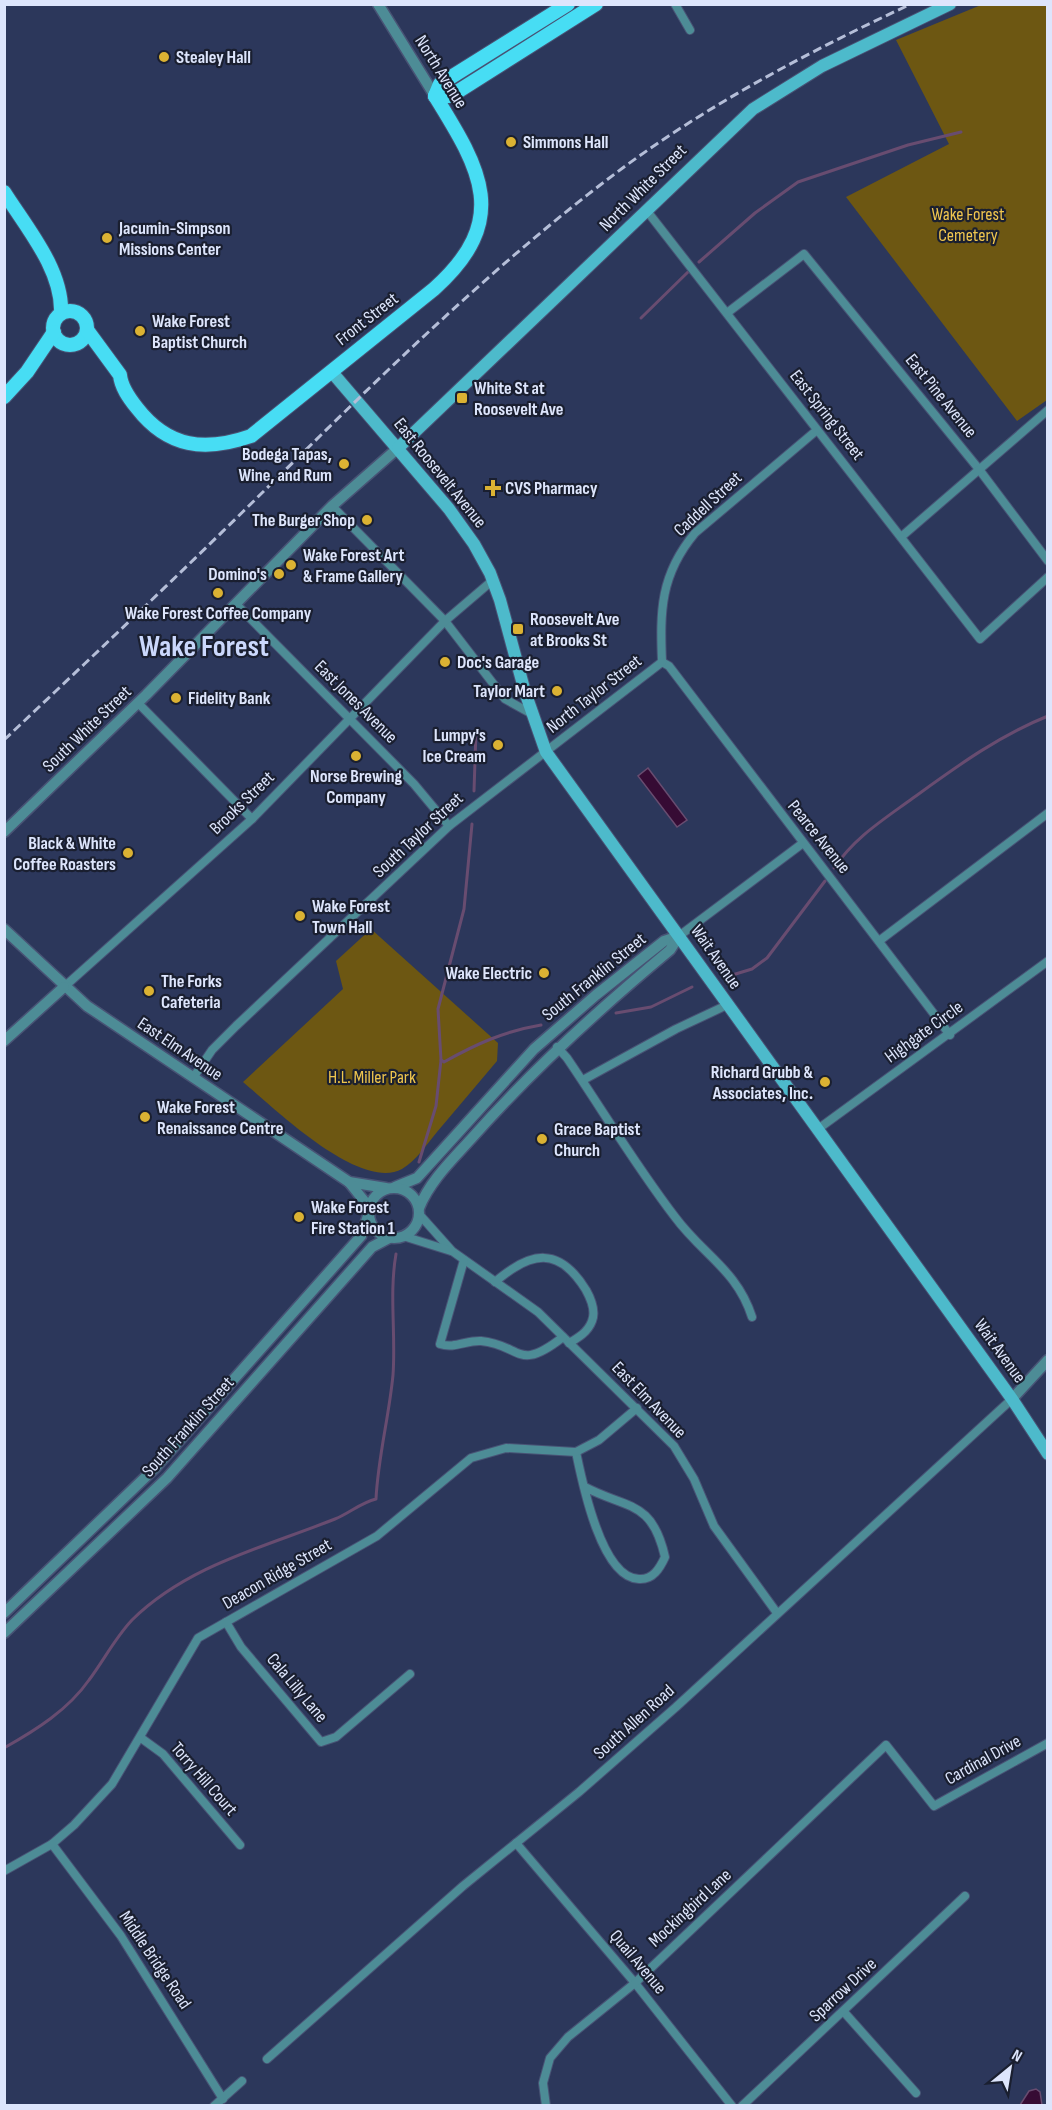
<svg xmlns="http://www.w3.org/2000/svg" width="1052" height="2110" font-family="'Sofia Sans Condensed',sans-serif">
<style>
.green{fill:#6d5712}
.water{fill:#360b34;stroke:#684c70;stroke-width:1.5}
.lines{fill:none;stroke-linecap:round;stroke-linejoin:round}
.stream{stroke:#684c70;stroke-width:3}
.minor-casing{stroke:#485375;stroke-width:10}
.tertiary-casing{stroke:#485375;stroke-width:13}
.secondary-casing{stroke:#485375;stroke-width:14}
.primary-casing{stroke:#485375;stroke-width:16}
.minor{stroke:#4d8c96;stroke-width:8}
.tertiary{stroke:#4d8c96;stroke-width:10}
.secondary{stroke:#4dbacb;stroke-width:12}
.primary{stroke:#47ddf4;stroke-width:14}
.rail{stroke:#b5bed8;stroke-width:3;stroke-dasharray:9 4.5;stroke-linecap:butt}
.poi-dot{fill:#dbb233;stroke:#1a1f30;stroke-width:2}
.labels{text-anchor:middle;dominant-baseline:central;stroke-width:4.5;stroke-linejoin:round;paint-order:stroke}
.poi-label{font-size:18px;font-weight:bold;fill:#dde5fc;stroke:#1a1f30;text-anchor:start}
.street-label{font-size:18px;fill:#dde5fc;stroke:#1a1f30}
.park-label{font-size:18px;fill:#f0c64e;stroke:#1a1f30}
.town-label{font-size:30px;font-weight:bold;fill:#cbd8fc;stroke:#1a1f30}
</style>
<rect width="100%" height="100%" fill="#2c375b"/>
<g class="green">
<path d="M981,5h66v395l-30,21 -171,-224 103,-53 -53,-104z"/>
<path d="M371,929l127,114 -1,18c-20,24 -40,47 -60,71 -10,12 -21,29 -35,37 -42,23 -128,-61 -159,-87l100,-93 -7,-28z"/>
</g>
<g class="water">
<path d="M648,768l39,52 -10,7 -39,-51z"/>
<path d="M1036,2089l4,3 2,13h-22l9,-14z"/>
</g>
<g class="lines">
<g class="stream">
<path d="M699,262l56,-49 43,-31 110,-37 53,-13"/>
<path d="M641,318l47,-46"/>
<path d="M474,791l2,-60"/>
<path d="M834,868c21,-31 49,-48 79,-70 43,-31 85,-62 135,-82"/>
<path d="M729,976l23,-7 15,-11 58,-77"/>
<path d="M616,1013l35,-6 41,-20"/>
<path d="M441,1060l3,2c32,-18 61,-31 97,-37"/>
<path d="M419,1162l17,-56 5,-46 -3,-51 26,-100 8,-85"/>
<path d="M4,1748c32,-18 64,-38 85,-68 15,-20 26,-42 43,-60 56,-55 133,-73 203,-101 15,-6 25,-16 41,-20 2,-42 13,-82 17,-124 3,-41 -4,-81 3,-121"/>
</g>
<defs>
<g id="minor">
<path d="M675,4l15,26"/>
<path d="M647,211l333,428 68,-62"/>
<path d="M727,313l77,-59 174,214 70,93"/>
<path d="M332,506l113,115 60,78 27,15"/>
<path d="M901,537l147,-127"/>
<path d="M237,605l177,179 35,42"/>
<path d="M662,662l7,4 281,369"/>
<path d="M662,662c-2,-51 -2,-87 33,-129l122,-103"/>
<path d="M138,703l114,116"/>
<path d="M679,936l124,-93"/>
<path d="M879,941l169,-128"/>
<path d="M64,987l188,-168 193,-198 48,-41"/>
<path d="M557,1047l10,11c36,53 69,108 108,159 28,38 62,53 77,100"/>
<path d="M193,1078l19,-28 24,-24 213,-200 213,-164"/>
<path d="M583,1080l93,-51 51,-24"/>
<path d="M818,1129l230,-168"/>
<path d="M419,1214l33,37 86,61 136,134 20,33 20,47 63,87"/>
<path d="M403,1236l48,15"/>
<path d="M464,1260l-24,84c14,5 27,-4 41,-3 41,4 36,32 82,-4"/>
<path d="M495,1282c36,-31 64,-36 91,8 5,9 10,21 6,31 -4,11 -14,17 -23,22"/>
<path d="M576,1452c6,29 25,126 63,127 14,1 21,-11 26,-22 -13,-58 -39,-48 -80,-70"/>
<path d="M226,1622l15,25 80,95 15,-5 74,-63"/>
<path d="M141,1738l22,16 77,91"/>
<path d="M516,1843l119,140 97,123"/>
<path d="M52,1844l69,92 102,163"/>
<path d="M4,1871l48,-27 22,-19 38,-41 86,-146 179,-102 94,-78 35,-10 70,4 23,-12 38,-32"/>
<path d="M844,2012l72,81"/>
<path d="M267,2059l196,-173 116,-94 97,-85 336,-308"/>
<path d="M214,2106l28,-25"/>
<path d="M546,2106l-3,-23 7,-25 18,-21 67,-54 251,-238 48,61 114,-63"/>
<path d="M742,2106l223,-210"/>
</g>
<g id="tertiary">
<path d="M378,4l57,92"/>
<path d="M4,832l142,-137 186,-189 66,-58"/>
<path d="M4,929l83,77 262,176 37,6"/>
<path d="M4,1041l60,-54"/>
<path d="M349,1182l20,25"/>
<path d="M395,1187l22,-9 117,-129 62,-54 68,-54 15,-5"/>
<circle cx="394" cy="1213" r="25"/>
<path d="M419,1208c11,-27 32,-47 52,-69 61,-69 128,-130 199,-189l9,-14"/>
<path d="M1012,1399l36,-39"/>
<path d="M4,1613l152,-146 205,-231 7,-20"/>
<path d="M4,1633l163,-155 205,-231 17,-9"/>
</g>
<g id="secondary">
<path d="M331,371l118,138 25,35 16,29 10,27 25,92 21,60 466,647 36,55"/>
<path d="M398,448l355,-339 69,-43 128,-62"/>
</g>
<g id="primary">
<path d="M435,96h13l9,-4 139,-88"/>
<path d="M435,96l5,-12 128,-80"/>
<path d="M4,192c22,35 59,78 57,121"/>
<circle cx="70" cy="328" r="17"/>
<path d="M87,330l33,45c1,12 9,23 17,33 31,40 68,44 114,28l183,-147c77,-69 47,-119 1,-193"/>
<path d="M4,397l23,-25 27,-40"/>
</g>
</defs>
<use href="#minor" class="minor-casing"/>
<use href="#tertiary" class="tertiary-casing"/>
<use href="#secondary" class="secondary-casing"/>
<use href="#primary" class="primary-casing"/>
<use href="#minor" class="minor"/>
<use href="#tertiary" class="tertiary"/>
<use href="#secondary" class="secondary"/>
<use href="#primary" class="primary"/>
<path class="rail" d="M4,740c89,-84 178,-168 265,-254 113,-111 227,-224 355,-319 89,-65 188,-117 287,-163"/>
</g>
<g class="poi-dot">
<circle cx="164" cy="57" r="6"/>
<circle cx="511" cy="142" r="6"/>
<circle cx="107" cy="238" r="6"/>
<circle cx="140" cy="331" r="6"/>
<rect x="456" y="392" width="12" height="12" rx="3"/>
<circle cx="344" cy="464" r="6"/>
<path d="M490 479h6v6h6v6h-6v6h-6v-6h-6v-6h6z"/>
<circle cx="367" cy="520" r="6"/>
<circle cx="291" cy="565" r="6"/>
<circle cx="279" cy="574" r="6"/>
<circle cx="218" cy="593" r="6"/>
<rect x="512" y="623" width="12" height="12" rx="3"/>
<circle cx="445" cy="662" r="6"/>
<circle cx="557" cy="691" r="6"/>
<circle cx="176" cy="698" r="6"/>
<circle cx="498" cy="745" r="6"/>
<circle cx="356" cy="756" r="6"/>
<circle cx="128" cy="853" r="6"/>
<circle cx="300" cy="916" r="6"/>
<circle cx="544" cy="973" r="6"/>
<circle cx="149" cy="991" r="6"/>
<circle cx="825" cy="1082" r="6"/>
<circle cx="145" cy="1117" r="6"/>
<circle cx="542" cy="1139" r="6"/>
<circle cx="299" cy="1217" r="6"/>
</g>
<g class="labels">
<g class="poi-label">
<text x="176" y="57">Stealey Hall</text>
<text x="523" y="142">Simmons Hall</text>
<text x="119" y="228">Jacumin-Simpson<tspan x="119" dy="21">Missions Center</tspan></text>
<text x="152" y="321">Wake Forest<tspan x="152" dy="21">Baptist Church</tspan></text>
<text x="474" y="388">White St at<tspan x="474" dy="21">Roosevelt Ave</tspan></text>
<text x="332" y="454" text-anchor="end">Bodega Tapas,<tspan x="332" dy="21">Wine, and Rum</tspan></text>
<text x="505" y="488">CVS Pharmacy</text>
<text x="355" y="520" text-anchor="end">The Burger Shop</text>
<text x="303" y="555">Wake Forest Art<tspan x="303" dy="21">&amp; Frame Gallery</tspan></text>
<text x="267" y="574" text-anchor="end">Domino's</text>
<text x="218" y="613" text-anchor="middle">Wake Forest Coffee Company</text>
<text x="530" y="619">Roosevelt Ave<tspan x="530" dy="21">at Brooks St</tspan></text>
<text x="457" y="662">Doc's Garage</text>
<text x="545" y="691" text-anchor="end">Taylor Mart</text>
<text x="188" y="698">Fidelity Bank</text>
<text x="486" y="735" text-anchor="end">Lumpy's<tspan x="486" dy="21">Ice Cream</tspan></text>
<text x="356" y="776" text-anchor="middle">Norse Brewing<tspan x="356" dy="21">Company</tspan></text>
<text x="116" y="843" text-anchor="end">Black &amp; White<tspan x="116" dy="21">Coffee Roasters</tspan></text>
<text x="312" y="906">Wake Forest<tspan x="312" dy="21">Town Hall</tspan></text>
<text x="532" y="973" text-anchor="end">Wake Electric</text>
<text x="161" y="981">The Forks<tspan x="161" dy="21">Cafeteria</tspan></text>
<text x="813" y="1072" text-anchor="end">Richard Grubb &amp;<tspan x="813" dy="21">Associates, Inc.</tspan></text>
<text x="157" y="1107">Wake Forest<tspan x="157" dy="21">Renaissance Centre</tspan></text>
<text x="554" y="1129">Grace Baptist<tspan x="554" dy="21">Church</tspan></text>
<text x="311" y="1207">Wake Forest<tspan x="311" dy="21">Fire Station 1</tspan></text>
</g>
<g class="street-label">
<text transform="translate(441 72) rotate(58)">North Avenue</text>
<text transform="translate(643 188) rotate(-45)">North White Street</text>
<text transform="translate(367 319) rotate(-38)">Front Street</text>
<text transform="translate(941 396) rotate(51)">East Pine Avenue</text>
<text transform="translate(827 415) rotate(52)">East Spring Street</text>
<text transform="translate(440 473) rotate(51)">East Roosevelt Avenue</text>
<text transform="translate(708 504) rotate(-43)">Caddell Street</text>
<text transform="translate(594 694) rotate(-38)">North Taylor Street</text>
<text transform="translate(356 702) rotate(45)">East Jones Avenue</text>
<text transform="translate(87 729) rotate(-44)">South White Street</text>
<text transform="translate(242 803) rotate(-44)">Brooks Street</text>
<text transform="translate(418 835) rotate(-43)">South Taylor Street</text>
<text transform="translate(819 837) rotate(51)">Pearce Avenue</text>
<text transform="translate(716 957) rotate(55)">Wait Avenue</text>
<text transform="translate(594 977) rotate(-39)">South Franklin Street</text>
<text transform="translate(924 1032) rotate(-36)">Highgate Circle</text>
<text transform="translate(180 1049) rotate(34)">East Elm Avenue</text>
<text transform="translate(1000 1351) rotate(54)">Wait Avenue</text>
<text transform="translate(649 1400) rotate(46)">East Elm Avenue</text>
<text transform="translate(188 1427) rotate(-48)">South Franklin Street</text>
<text transform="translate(277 1574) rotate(-30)">Deacon Ridge Street</text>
<text transform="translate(297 1688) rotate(50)">Cala Lilly Lane</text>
<text transform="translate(634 1722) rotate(-42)">South Allen Road</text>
<text transform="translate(983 1760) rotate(-29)">Cardinal Drive</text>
<text transform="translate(204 1779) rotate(49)">Torry Hill Court</text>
<text transform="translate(690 1908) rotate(-43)">Mockingbird Lane</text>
<text transform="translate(155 1960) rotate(56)">Middle Bridge Road</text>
<text transform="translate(638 1962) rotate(50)">Quail Avenue</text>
<text transform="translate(843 1990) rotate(-43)">Sparrow Drive</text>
</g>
<g class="park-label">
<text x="968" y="214">Wake Forest<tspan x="968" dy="21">Cemetery</tspan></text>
<text x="372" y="1077">H.L. Miller Park</text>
</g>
<g class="town-label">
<text x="204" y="647">Wake Forest</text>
</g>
</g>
<rect width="1052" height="2110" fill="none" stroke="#dde5fc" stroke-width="12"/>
<g transform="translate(1010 2068) rotate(30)" stroke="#1a1f30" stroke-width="4.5" paint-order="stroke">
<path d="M0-4.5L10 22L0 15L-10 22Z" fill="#dde5fc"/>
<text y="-9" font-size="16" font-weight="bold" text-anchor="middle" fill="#dde5fc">N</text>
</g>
</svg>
